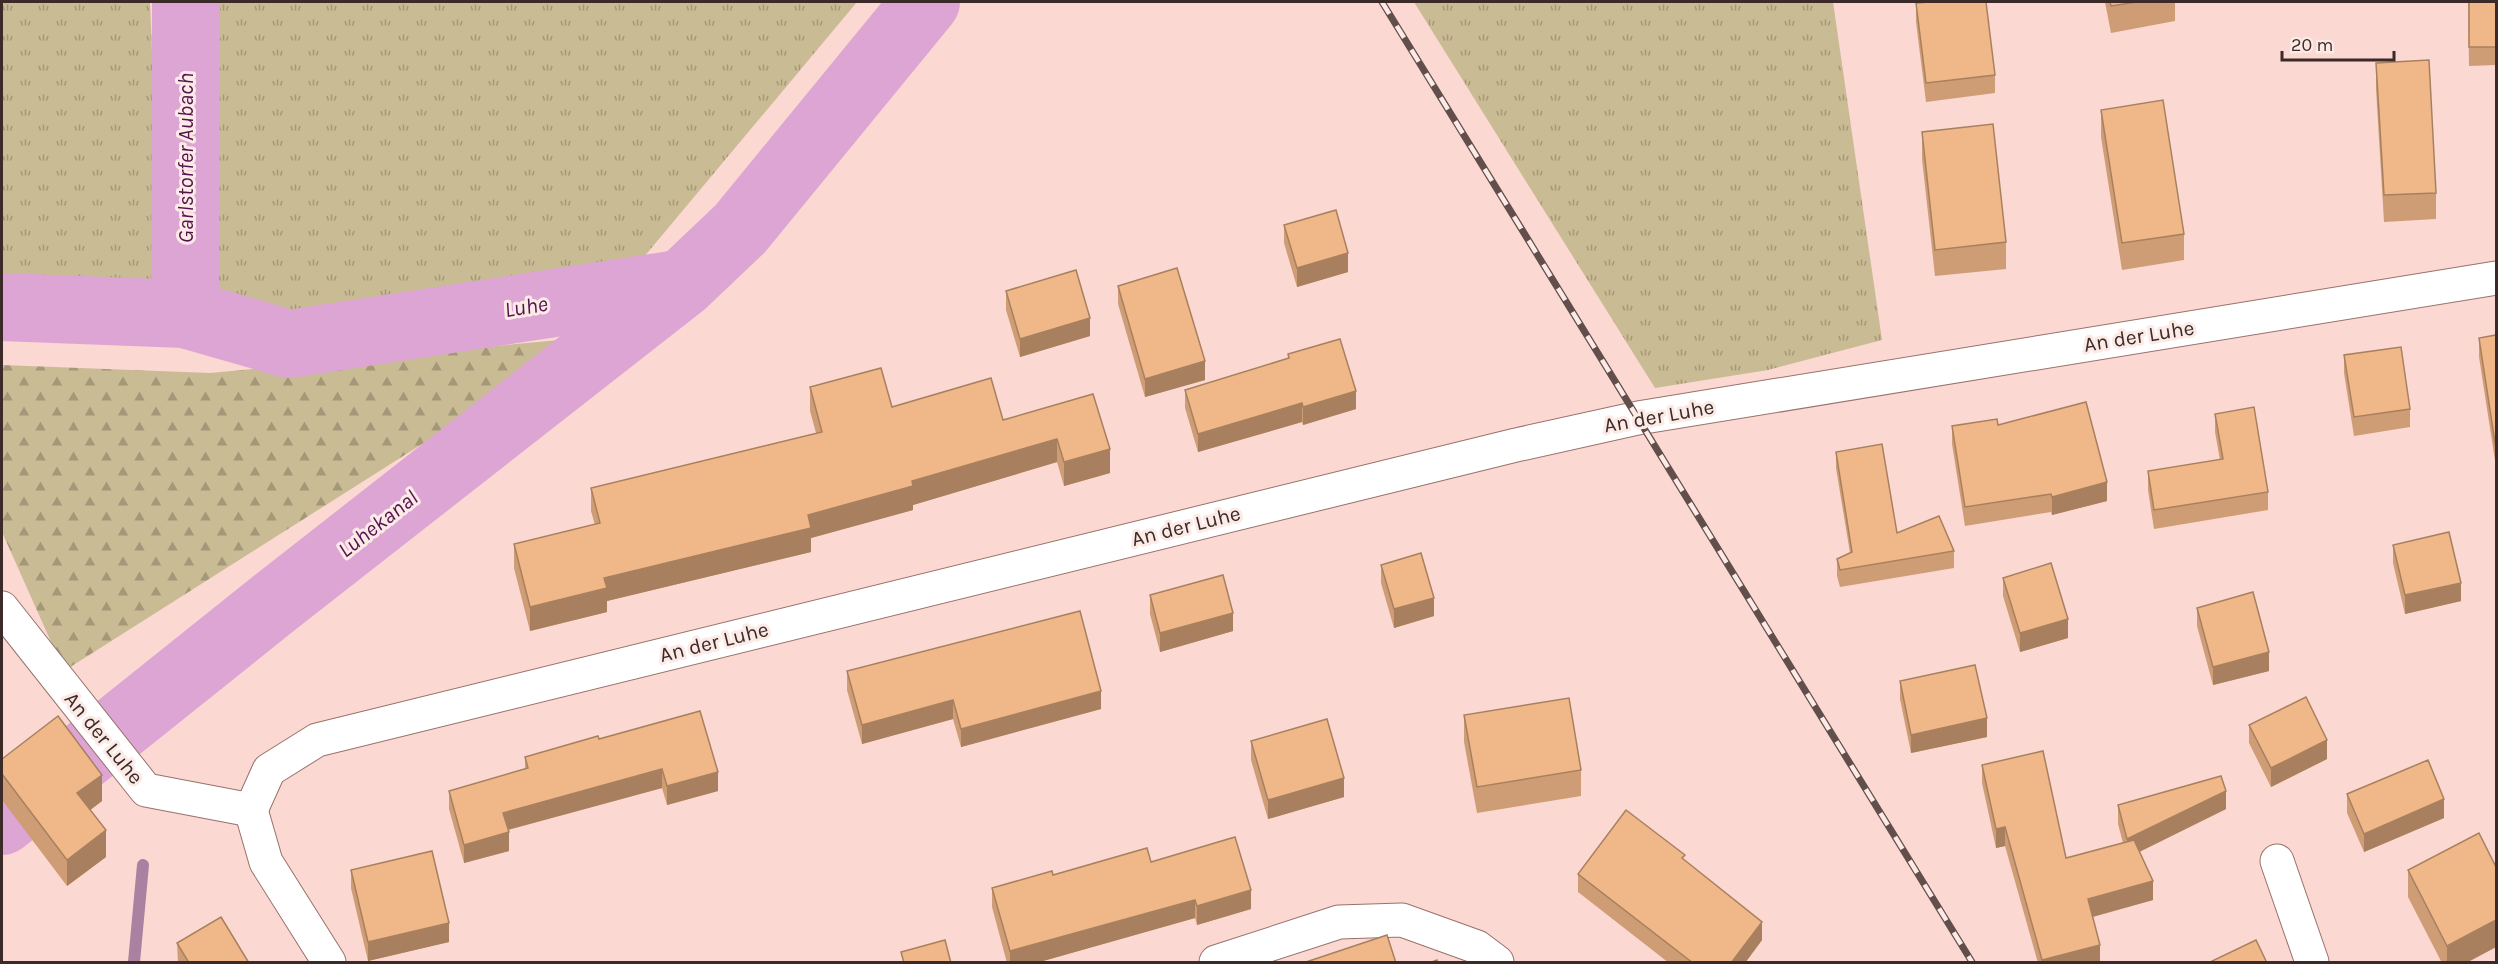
<svg xmlns="http://www.w3.org/2000/svg" width="2498" height="964" font-family="Karla,sans-serif">
<style>
.grass{fill:url(#grass-tufts)}
.forest{fill:url(#forest-firs)}
.lines{fill:none;stroke-linecap:round;stroke-linejoin:round}
.stream{stroke:#ac80a0;stroke-width:12}
.river{stroke:#dca5d4;stroke-width:68}
.street-casing{stroke:#98726b;stroke-width:35}
.street{stroke:#fff;stroke-width:33}
.rail-casing{stroke:#624e4a;stroke-width:7}
.rail{stroke:#fceae6;stroke-width:4.5;stroke-dasharray:14;stroke-linecap:butt}
.wall{fill:#ce9d75}
.shaded-wall{fill:#a8805f}
.building{fill:#f0b788;stroke:#a8805f;stroke-width:1.5}
.labels{text-anchor:middle;dominant-baseline:central;stroke-width:6;stroke-linejoin:round;paint-order:stroke}
.street-label{font-size:21px;fill:#3b2a27;stroke:#fceae6}
.water-label{font-size:22px;font-style:italic;fill:#54134f;stroke:#fceae6}
</style>
<defs>
<pattern id="grass-tufts" width="24" height="20" patternUnits="userSpaceOnUse" patternTransform="scale(1.5)"><rect width="24" height="20" fill="#c9bb93"/><path d="M3 7l-1-3M5 7V3M7 7l1-3M15 17l-1-3M17 17v-4M19 17l1-3" fill="none" stroke="#a49878"/></pattern>
<pattern id="forest-firs" width="22" height="20" patternUnits="userSpaceOnUse" patternTransform="scale(1.5)"><rect width="22" height="20" fill="#c9bb93"/><path d="M5 1l3.5 6h-7zM16 11l3.5 6h-7z" fill="#a49878"/></pattern>
</defs>
<rect width="100%" height="100%" fill="#fbd8d1"/>
<g class="grass">
<path d="M2,2h148l11,278 -159,-2z"/>
<path d="M204,2h653l-229,274 -187,13 -129,31 -66,-1 -46,-32z"/>
<path d="M1414,2h419l49,338 -114,30 -113,18z"/>
</g>
<path class="forest" d="M591,337l-527,334 -62,-139v-167l208,8z"/>
<g class="lines">
<path class="stream" d="M134,962l9,-97"/>
<g class="river">
<path d="M2,307l183,7 104,30 389,-60"/>
<path d="M185,314l1,-312"/>
<path d="M73,764l200,-160 409,-320 58,-55 186,-227"/>
<path d="M2,821l10,-8"/>
</g>
<defs>
<g id="street">
<path d="M2,608l144,182 105,20"/>
<path d="M251,810l18,-40 48,-30 1199,-295 122,-27 858,-140"/>
<path d="M251,810l15,52 63,100"/>
<path d="M2277,861l35,101"/>
<path d="M1216,962l123,-40 63,-2 75,27 20,15"/>
</g>
</defs>
<use href="#street" class="street-casing"/>
<use href="#street" class="street"/>
<defs>
<path id="rail" d="M1382,2l590,960"/>
</defs>
<use href="#rail" class="rail-casing"/>
<use href="#rail" class="rail"/>
</g>
<g class="wall">
<path d="M2105,2h70v19l-64,12z"/>
<path d="M2468,2h28v63l-27,1z"/>
<path d="M1916,3l79,72v18l-69,9 -10,-80z"/>
<path d="M2376,63l60,130v26l-52,3 -8,-133z"/>
<path d="M2101,110l83,124v26l-62,10 -21,-133z"/>
<path d="M1922,132l84,110v27l-71,7 -13,-117z"/>
<path d="M1284,225l64,47 -51,15 -13,-44z"/>
<path d="M1118,286l87,94 -60,17 -27,-93z"/>
<path d="M1006,291l84,45 -70,21 -14,-47z"/>
<path d="M2496,335v132l-17,-110v-19z"/>
<path d="M1288,354l68,55 -53,16 -1,-3 -104,30 -13,-44v-18l103,-31z"/>
<path d="M2344,355l66,54v18l-56,9 -10,-63z"/>
<path d="M810,387l82,20 111,13 90,-26 17,79 -46,13 -7,-24 -144,43v5l-102,28v14l-204,49v11l-77,19 -16,-63v-24l81,-19 -4,-14v-23l225,-55 -6,-22z"/>
<path d="M2215,414l53,78v18l-114,19 -6,-39v-19l72,-11 -5,-28z"/>
<path d="M1998,425l109,76 -55,14 -1,-3 -86,14 -13,-82v-18z"/>
<path d="M1836,452l61,81 57,18v17l-114,19 -3,-11v-17l13,-6 -14,-85z"/>
<path d="M2393,545l68,56 -56,13 -12,-51z"/>
<path d="M1381,565l53,51 -40,12 -13,-45z"/>
<path d="M2003,578l65,60 -48,14 -17,-56z"/>
<path d="M1150,595l83,36 -73,21 -10,-38z"/>
<path d="M2197,608l72,63 -56,14 -16,-59z"/>
<path d="M847,671l254,38 -140,38 -8,-28 -91,25 -15,-54z"/>
<path d="M1900,681l87,56 -76,16 -11,-54z"/>
<path d="M1464,715l117,55v26l-104,17 -13,-71z"/>
<path d="M2249,725l78,34 -56,28 -22,-44z"/>
<path d="M599,739l119,52 -51,14 -5,-17 -154,42 1,21 -45,12 -15,-54v-18l76,-22v-12z"/>
<path d="M1251,741l93,56 -76,22 -17,-59z"/>
<path d="M2,759l100,42 -12,9 16,47 -39,29 -65,-86z"/>
<path d="M1982,765l84,93 57,-15 -5,-19v-19l108,4 -87,43 14,48 -60,17 7,46h-62l-33,-117 -9,2 -14,-65z"/>
<path d="M2347,794l97,24 -80,34 -17,-39z"/>
<path d="M1685,861l77,79 -17,23h-76l-91,-71v-18z"/>
<path d="M1151,862l100,47 -54,16 -2,-7 -159,45h-29l-15,-56v-19l61,-13z"/>
<path d="M351,870l98,72 -81,19 -17,-73z"/>
<path d="M2408,870l88,77 -30,16h-24l-34,-66z"/>
<path d="M177,943l72,20h-71z"/>
</g>
<g class="shaded-wall">
<path d="M1348,253v19l-51,15v-19z"/>
<path d="M1090,318v18l-70,21v-18z"/>
<path d="M1205,361v19l-60,17v-18z"/>
<path d="M1356,391v18l-53,16v-18z"/>
<path d="M1302,403v19l-104,30v-18z"/>
<path d="M1057,439v23l-144,43v5l-102,28v14l-204,49v11l-77,19v-24l74,-29 308,-97z"/>
<path d="M1110,449v24l-46,13v-24z"/>
<path d="M2107,482v19l-55,14v-18z"/>
<path d="M2461,583v18l-56,13v-19z"/>
<path d="M1434,598v18l-40,12v-19z"/>
<path d="M1233,613v18l-73,21v-19z"/>
<path d="M2068,619v19l-48,14v-19z"/>
<path d="M2269,652v19l-56,14v-18z"/>
<path d="M1101,691v18l-140,38v-18z"/>
<path d="M953,700v19l-91,25v-19z"/>
<path d="M1987,718v19l-76,16v-18z"/>
<path d="M2327,740v19l-56,28v-19z"/>
<path d="M662,769v19l-159,43v-18z"/>
<path d="M718,772v19l-51,14v-19z"/>
<path d="M102,775v26l-25,19v-27z"/>
<path d="M1344,778v19l-76,22v-19z"/>
<path d="M2226,791v18l-99,49v-19z"/>
<path d="M2444,799v19l-80,34v-18z"/>
<path d="M2005,827v19l-9,2v-19z"/>
<path d="M106,830v27l-39,29v-26z"/>
<path d="M509,832v19l-45,12v-18z"/>
<path d="M2153,881v19l-65,18v-19z"/>
<path d="M1251,890v19l-54,16v-19z"/>
<path d="M1195,900v18l-159,45h-26v-12z"/>
<path d="M2496,920v27l-30,16h-19v-17z"/>
<path d="M1762,922v18l-17,23h-14z"/>
<path d="M449,923v19l-81,19v-19z"/>
<path d="M2100,945v18h-58v-3z"/>
</g>
<g class="building">
<path d="M1929,2h57l9,73 -69,8 -10,-80z"/>
<path d="M2110,2h27l-26,4z"/>
<rect x="2469" y="2" width="27" height="45"/>
<path d="M2429,60l7,133 -52,2 -8,-132z"/>
<path d="M2163,100l21,134 -62,9 -21,-133z"/>
<path d="M1993,124l13,118 -71,8 -13,-118z"/>
<path d="M1336,210l12,43 -51,15 -13,-43z"/>
<path d="M1177,268l28,93 -60,18 -27,-93z"/>
<path d="M1076,270l14,48 -70,21 -14,-48z"/>
<path d="M2496,335v114l-17,-111z"/>
<path d="M1340,339l16,52 -53,16 -1,-4 -104,31 -13,-44 104,-32 -1,-4z"/>
<path d="M2401,347l9,62 -56,8 -10,-62z"/>
<path d="M881,368l11,39 99,-29 12,42 90,-26 17,55 -46,13 -7,-23 -145,42 1,5 -105,29 3,13 -207,50 3,10 -77,19 -16,-63 86,-21 -9,-35 231,-56 -12,-45z"/>
<path d="M2086,402l21,80 -55,15 -1,-3 -86,13 -13,-81 45,-7 1,6z"/>
<path d="M2254,407l14,85 -114,18 -6,-39 75,-12 -8,-45z"/>
<path d="M1882,444l15,89 42,-17 15,35 -114,19 -3,-11 15,-7 -16,-100z"/>
<path d="M2449,532l12,51 -56,12 -12,-50z"/>
<path d="M1421,553l13,45 -40,11 -13,-44z"/>
<path d="M2051,563l17,56 -48,14 -17,-55z"/>
<path d="M1223,575l10,38 -73,20 -10,-38z"/>
<path d="M2253,592l16,60 -56,15 -16,-59z"/>
<path d="M1080,611l21,80 -140,38 -8,-29 -91,25 -15,-54z"/>
<path d="M1975,665l12,53 -76,17 -11,-54z"/>
<path d="M2306,697l21,43 -56,28 -22,-43z"/>
<path d="M1569,698l12,72 -104,17 -13,-72z"/>
<path d="M700,711l18,61 -51,14 -5,-17 -159,44 6,19 -45,13 -15,-54 79,-23 -3,-11 73,-21 1,3z"/>
<path d="M58,716l44,59 -25,18 29,37 -39,30 -65,-86v-15z"/>
<path d="M1327,719l17,59 -76,22 -17,-59z"/>
<path d="M2043,751l23,107 68,-18 19,41 -65,18 12,46 -58,15 -37,-133 -9,2 -14,-64z"/>
<path d="M2428,760l16,39 -80,35 -17,-40z"/>
<path d="M2221,776l5,15 -99,48 -9,-34z"/>
<path d="M1626,810l59,45 -3,3 80,64 -31,41h-38l-115,-89z"/>
<path d="M2479,833l17,34v53l-49,26 -39,-76z"/>
<path d="M1235,837l16,53 -54,16 -2,-6 -185,51 -18,-63 60,-17 1,4 94,-27 4,14z"/>
<path d="M432,851l17,72 -81,19 -17,-72z"/>
<path d="M221,917l28,46h-60l-12,-20z"/>
<path d="M1387,935l9,28h-93z"/>
<path d="M945,940l6,23h-47l-3,-11z"/>
<path d="M2256,940l11,23h-54l-1,-2z"/>
<path d="M1437,960l1,3h-9z"/>
</g>
<g class="labels">
<g class="street-label">
<text transform="translate(2139 336) rotate(-9)">An der Luhe</text>
<text transform="translate(1659 416) rotate(-10)">An der Luhe</text>
<text transform="translate(1186 526) rotate(-14)">An der Luhe</text>
<text transform="translate(714 642) rotate(-14)">An der Luhe</text>
<text transform="translate(104 738) rotate(51)">An der Luhe</text>
</g>
<g class="water-label">
<text transform="translate(186 158) rotate(-90)">Garlstorfer Aubach</text>
<text transform="translate(526 307) rotate(-9)">Luhe</text>
<text transform="translate(378 524) rotate(-38)">Luhekanal</text>
</g>
</g>
<rect width="2498" height="964" fill="none" stroke="#3b2a27" stroke-width="6"/>
<path d="M2282 51v9h112v-9" fill="none" stroke="#3b2a27" stroke-width="3"/>
<text x="2291" y="51" font-size="18" fill="#3b2a27" stroke="#fceae6" stroke-width="4.5" paint-order="stroke">20 m</text>
</svg>
